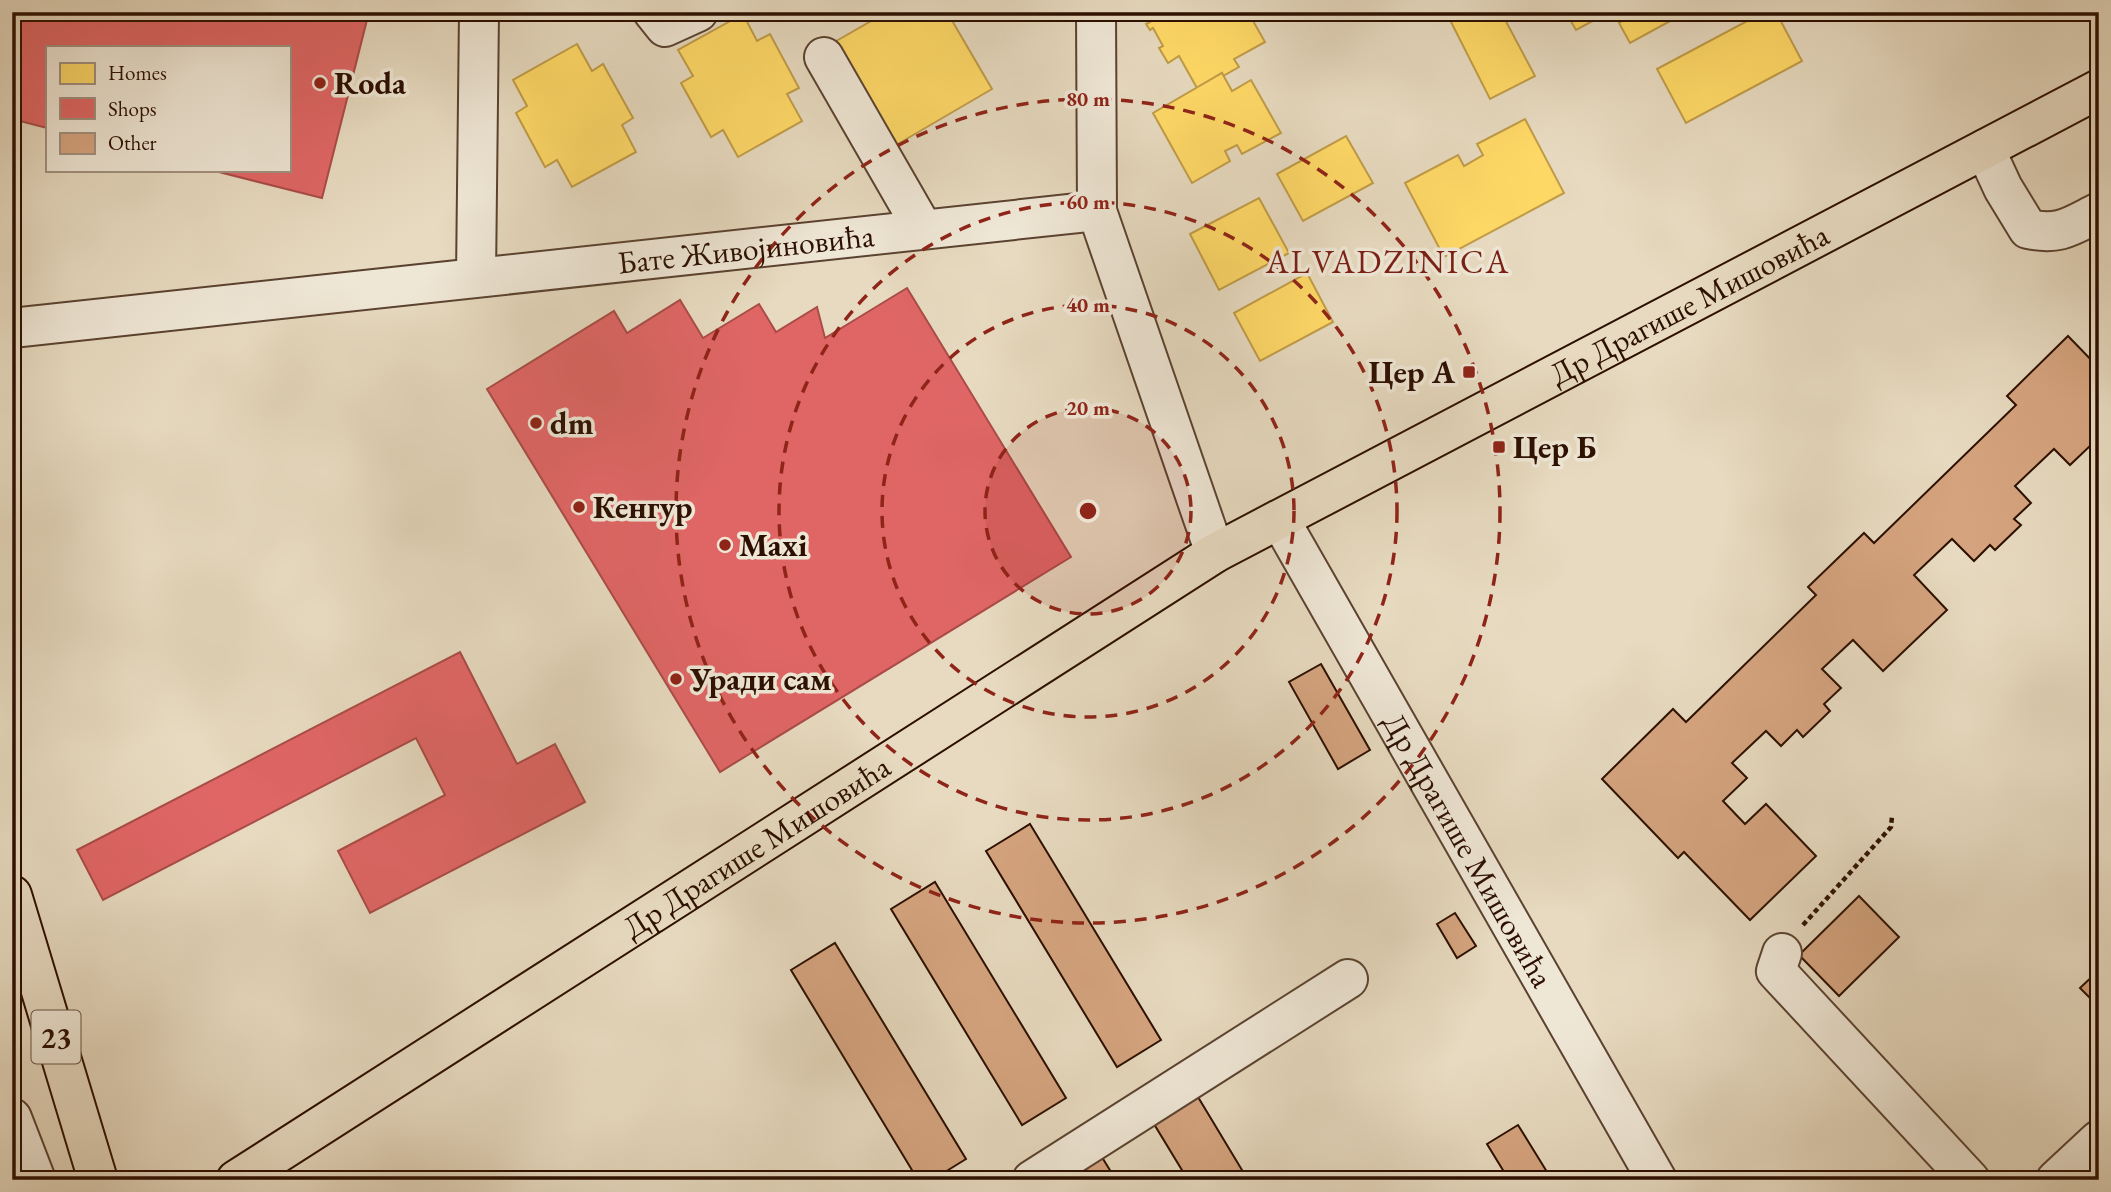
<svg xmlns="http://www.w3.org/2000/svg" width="2111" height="1192" font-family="'EB Garamond',serif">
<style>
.homes{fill:#ffd966;stroke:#c09c47;stroke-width:2}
.shops{fill:#e06666;stroke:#aa4c47;stroke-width:2}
.building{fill:#d5a47f;stroke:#2c0f00;stroke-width:2}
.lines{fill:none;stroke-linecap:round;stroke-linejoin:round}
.minor-casing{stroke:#5b4230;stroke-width:42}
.major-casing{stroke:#2c0f00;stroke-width:42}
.path{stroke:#2c0f00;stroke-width:4.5;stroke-dasharray:5 3.5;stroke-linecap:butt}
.minor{stroke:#efe7d6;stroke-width:38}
.major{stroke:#e7dac0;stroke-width:38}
.ring{fill:none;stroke:#8f2418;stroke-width:3.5;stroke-dasharray:12 9}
.poi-dot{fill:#8f2418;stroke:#efe7d6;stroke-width:2.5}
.labels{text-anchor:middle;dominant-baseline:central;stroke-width:7;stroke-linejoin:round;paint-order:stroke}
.shield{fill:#efe7d6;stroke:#665040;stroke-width:2}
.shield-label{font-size:30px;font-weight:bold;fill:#2c0f00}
.poi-label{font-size:32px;font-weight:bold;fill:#2c0f00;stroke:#efe7d6;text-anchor:start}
.street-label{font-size:32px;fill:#2c0f00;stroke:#efe7d6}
.neighbourhood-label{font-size:33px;letter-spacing:2px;fill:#7a1f14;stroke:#efe7d6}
.centre{fill:#8f2418;stroke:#efe7d6;stroke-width:3.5}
.ring-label{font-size:21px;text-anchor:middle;font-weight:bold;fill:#8f2418;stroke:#efe7d6;stroke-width:7;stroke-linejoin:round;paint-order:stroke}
</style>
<rect width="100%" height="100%" fill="#e7dac0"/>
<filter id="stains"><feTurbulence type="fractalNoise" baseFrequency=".00286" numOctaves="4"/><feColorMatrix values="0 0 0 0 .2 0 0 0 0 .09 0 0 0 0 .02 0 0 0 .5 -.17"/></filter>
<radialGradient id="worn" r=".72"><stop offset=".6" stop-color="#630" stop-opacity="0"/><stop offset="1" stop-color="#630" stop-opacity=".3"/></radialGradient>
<g class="homes">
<path d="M887,12h60l45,77 -101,59 -60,-104z"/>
<path d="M1166,12h87l2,5 -3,2 13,23 -31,17 5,8 -16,9 -1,-3 -25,15 -18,-32 -11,7 -9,-15 4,-2 -10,-18 -3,2 -4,-6 4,-2 -2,-3 6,-3 1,3z"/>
<path d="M1471,12h30l34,64 -45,23 -39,-77z"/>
<path d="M1568,12h35l1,3 -28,15 -10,-17z"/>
<path d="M1638,12h33l3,7 -44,24 -11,-20z"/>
<path d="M1764,12h12l26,49 -116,62 -29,-54z"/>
<path d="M743,14l14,27 13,-7 29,54 -12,6 15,27 -64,36 -15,-27 -12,7 -30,-54 12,-7 -15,-26z"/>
<path d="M577,44l15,27 11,-7 30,54 -11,7 14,27 -64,35 -15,-27 -12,7 -29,-54 11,-7 -14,-26z"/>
<path d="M1222,73l10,18 19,-11 30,53 -39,21 -5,-9 -12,6 5,10 -38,22 -39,-70z"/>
<path d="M1525,119l39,74 -120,64 -39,-74 53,-28 6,11 19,-11 -6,-11z"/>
<path d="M1346,136l27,47 -70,38 -26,-47z"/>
<path d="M1259,198l30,55 -70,37 -29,-56z"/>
<path d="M1307,273l26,49 -73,39 -26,-48z"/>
</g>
<g class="shops">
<path d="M12,12h357l-47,186 -111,-28h78v-123h-242v81l-35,-9z"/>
<path d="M907,288l164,269 -351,215 -233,-383 127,-78 13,22 53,-33 23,38 56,-34 17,28 41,-25 8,31z"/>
<path d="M460,652l57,112 38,-20 30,58 -215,111 -32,-62 107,-56 -29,-57 -313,162 -26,-50z"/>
</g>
<g class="building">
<path d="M2068,336l31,32v82l-7,-6 -22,21 -16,-16 -39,37 16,17 -17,16 7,6 -26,25 -5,-5 -16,16 -22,-22 -38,36 33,35 -64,61 -30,-31 -31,29 19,19 -17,16 6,7 -27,26 -6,-7 -16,16 -15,-15 -34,32 15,15 -24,23 22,23 21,-20 50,52 -66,64 -66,-68 -6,6 -76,-79 71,-70 13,13 130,-127 -8,-8 56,-54 10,10 142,-138 -9,-9z"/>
<path d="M1321,664l49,86 -32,19 -49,-87z"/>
<path d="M1030,824l131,216 -44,27 -131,-216z"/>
<path d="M935,882l131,216 -44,27 -131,-216z"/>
<path d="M1859,896l40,41 -60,59 -40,-41z"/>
<path d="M1455,913l21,33 -19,12 -20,-34z"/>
<path d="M835,943l131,216 -34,21h-14l-127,-210z"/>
<path d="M2099,970v37l-19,-19z"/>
<path d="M1198,1097l50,83h-60l-34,-56z"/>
<path d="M1518,1125l34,55h-43l-22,-36z"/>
<path d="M1100,1154l16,26h-57z"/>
</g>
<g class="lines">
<defs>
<g id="minor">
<path d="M653,12l12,15 33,-15"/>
<path d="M1096,12l1,199 118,342"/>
<path d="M824,57l99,172"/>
<path d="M1985,149l18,39 25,41c32,7 43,-3 71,-17"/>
<path d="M476,277l3,-265"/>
<path id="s1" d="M12,328l1085,-117"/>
<path id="s2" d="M1280,520l377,660"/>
<path d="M1782,953l-6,18 194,209"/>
<path d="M12,1118l24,62"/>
<path d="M1032,1180l316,-201"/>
<path d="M2056,1180l43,-40"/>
</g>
<g id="major">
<path d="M12,895l86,285"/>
<path id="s3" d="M236,1180l979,-627 884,-464"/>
</g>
</defs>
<use href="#minor" class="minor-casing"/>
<use href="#major" class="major-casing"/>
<path class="path" d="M1803,925l88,-98 1,-11"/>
<use href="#minor" class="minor"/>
<use href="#major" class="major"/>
</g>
<circle cx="1088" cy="511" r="103" fill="#8f2418" fill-opacity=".12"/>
<g class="ring">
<circle cx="1088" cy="511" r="103"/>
<circle cx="1088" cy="511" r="206"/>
<circle cx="1088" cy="511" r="309"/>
<circle cx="1088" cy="511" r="412"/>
</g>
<g class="poi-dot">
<circle cx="320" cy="83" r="7"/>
<rect x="1462" y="365" width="14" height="14" rx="3.5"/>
<circle cx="536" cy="423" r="7"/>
<rect x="1492" y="440" width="14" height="14" rx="3.5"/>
<circle cx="579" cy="507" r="7"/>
<circle cx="725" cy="545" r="7"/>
<circle cx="676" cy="679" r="7"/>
</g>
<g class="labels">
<rect class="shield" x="31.5" y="1010.5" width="49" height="53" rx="5"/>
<g class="shield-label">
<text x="56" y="1037">23</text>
</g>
<g class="poi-label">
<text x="334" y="83">Roda</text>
<text x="1455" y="372" text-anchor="end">Цер А</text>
<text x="550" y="423">dm</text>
<text x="1513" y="447">Цер Б</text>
<text x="593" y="507">Кенгур</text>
<text x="739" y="545">Maxi</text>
<text x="690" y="679">Уради сам</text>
</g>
<g class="street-label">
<text stroke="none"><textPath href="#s1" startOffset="738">Бате Живојиновића</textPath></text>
<text stroke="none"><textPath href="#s3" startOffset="1698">Др Драгише Мишовића</textPath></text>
<text stroke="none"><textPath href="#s3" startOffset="618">Др Драгише Мишовића</textPath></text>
<text stroke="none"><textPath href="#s2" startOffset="380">Др Драгише Мишовића</textPath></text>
</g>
<g class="neighbourhood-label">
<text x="1388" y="261">ALVADZINICA</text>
</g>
</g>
<circle cx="1088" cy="511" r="10" class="centre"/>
<g class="ring-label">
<text x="1088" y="106">80 m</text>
<text x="1088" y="209">60 m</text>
<text x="1088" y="312">40 m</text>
<text x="1088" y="415">20 m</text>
</g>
<rect width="2111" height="1192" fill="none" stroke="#e7dac0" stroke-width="42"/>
<rect x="14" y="14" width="2083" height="1164" fill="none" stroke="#2c0f00" stroke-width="3.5"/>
<rect x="21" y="21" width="2069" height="1150" fill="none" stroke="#2c0f00" stroke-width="2"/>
<rect x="46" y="46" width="245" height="126" fill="#efe7d6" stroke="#a19180" stroke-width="2"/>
<rect x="60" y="63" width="35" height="21" fill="#ffd966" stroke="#a19180" stroke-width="2"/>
<text x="108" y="80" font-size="21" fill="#2c0f00">Homes</text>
<rect x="60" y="98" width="35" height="21" fill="#e06666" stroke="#a19180" stroke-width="2"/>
<text x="108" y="116" font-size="21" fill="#2c0f00">Shops</text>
<rect x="60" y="133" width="35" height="21" fill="#d5a47f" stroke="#a19180" stroke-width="2"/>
<text x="108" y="150" font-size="21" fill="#2c0f00">Other</text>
<rect width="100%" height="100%" filter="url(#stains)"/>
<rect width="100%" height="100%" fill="url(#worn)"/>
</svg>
